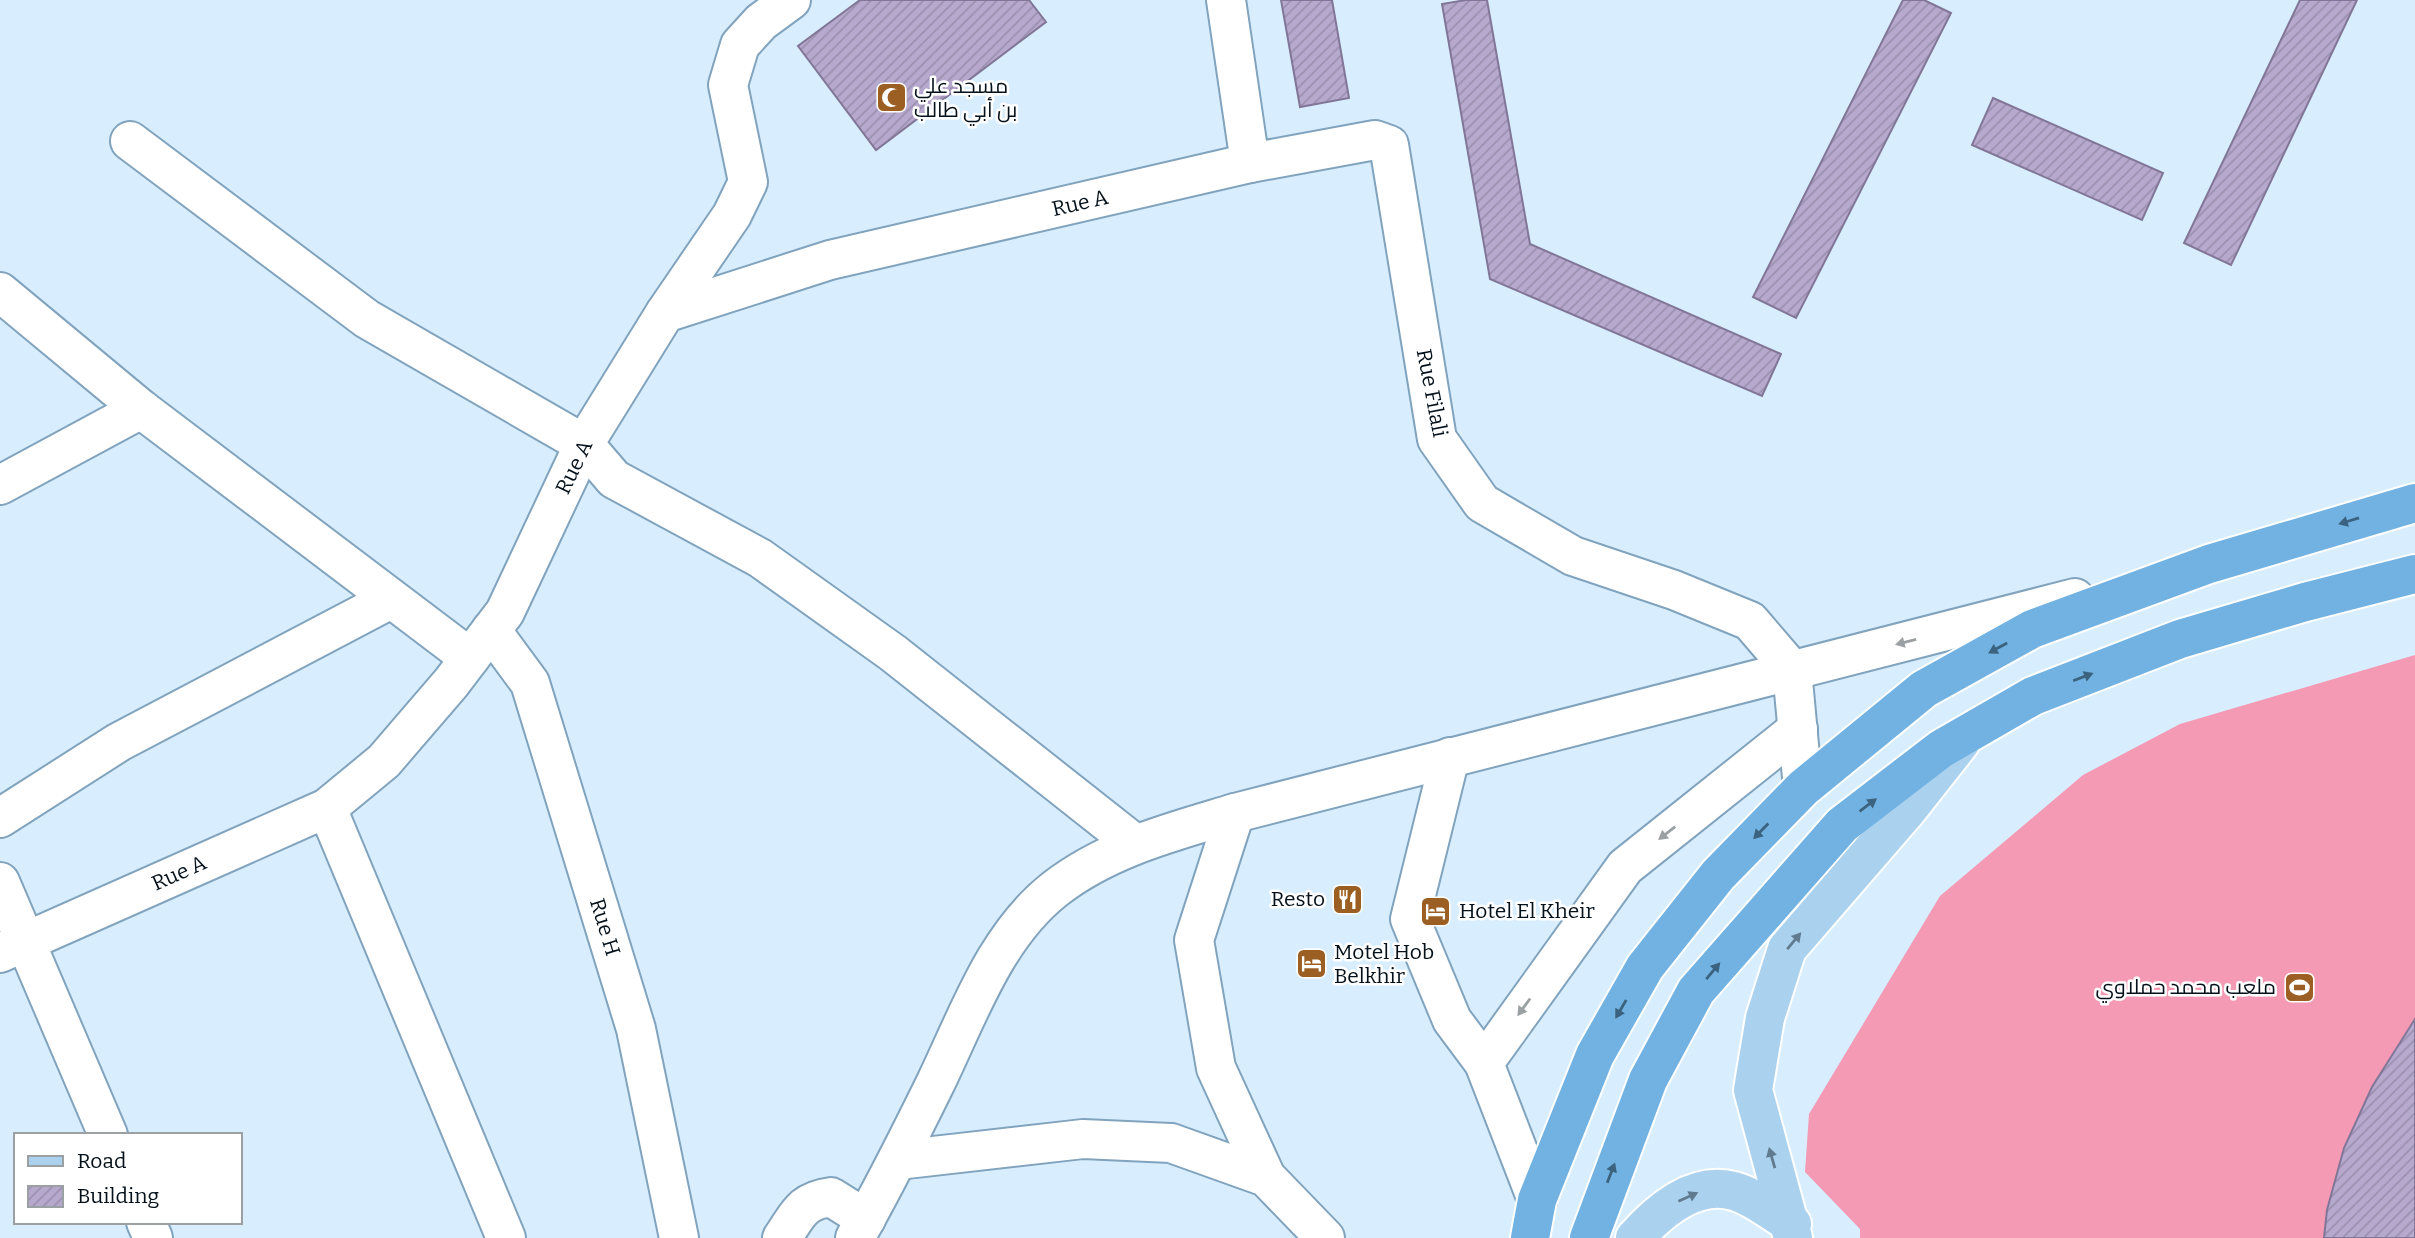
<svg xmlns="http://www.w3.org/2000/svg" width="2415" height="1238" font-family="Bitter,Cairo,serif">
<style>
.garden{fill:#f49ab4}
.building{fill:url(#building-hatch);stroke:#827698;stroke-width:2}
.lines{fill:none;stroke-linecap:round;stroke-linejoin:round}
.minor-casing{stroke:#81a3bd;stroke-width:42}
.major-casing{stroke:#fff;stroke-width:42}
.highway-casing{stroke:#fff;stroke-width:42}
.minor{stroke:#fff;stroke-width:38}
.major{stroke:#aad1ee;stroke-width:38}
.highway{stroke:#71b2e2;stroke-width:38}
.oneway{fill:#3b627e}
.oneway2{fill:#9ba0a3}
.oneway3{fill:#607b8f}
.labels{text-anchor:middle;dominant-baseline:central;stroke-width:5;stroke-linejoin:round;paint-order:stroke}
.poi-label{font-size:21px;fill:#05111a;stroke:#fff;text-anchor:start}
.street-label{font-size:21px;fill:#05111a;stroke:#fff}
</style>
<defs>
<pattern id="building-hatch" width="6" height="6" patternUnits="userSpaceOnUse" patternTransform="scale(1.75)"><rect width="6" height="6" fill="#b6a9cd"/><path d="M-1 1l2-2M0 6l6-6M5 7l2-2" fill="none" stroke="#9b90af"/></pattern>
</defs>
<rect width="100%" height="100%" fill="#d8eefe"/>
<path class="garden" d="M2415,655v583h-555v-9l-55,-57 4,-58 131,-218 143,-121 97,-51z"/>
<g class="building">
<path d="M860,0h169l17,22 -170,128 -78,-104z"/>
<path d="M1281,0h51l17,98 -49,9z"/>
<path d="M1466,0h21l43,244 251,110 -19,42 -272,-117 -48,-275z"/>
<path d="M1903,0h21l27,13 -155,305 -43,-21z"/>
<path d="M2300,0h57l-126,265 -47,-22z"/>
<path d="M1993,98l170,75 -21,47 -170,-75z"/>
<path d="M2415,1019v219h-91l3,-28 17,-62 28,-61z"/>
</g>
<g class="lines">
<defs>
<g id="minor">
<path d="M1226,0l24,163 125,-23 14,5 48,294 45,64 91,53 101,34 76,31 42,49 11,118"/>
<path d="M130,141l237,178 217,125 30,35 146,79 133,95 242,191"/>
<path d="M0,292l141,117 329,249"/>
<path d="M665,313l67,-98 16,-33 -20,-97 12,-40 21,-23 30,-22"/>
<path d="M0,485l141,-76"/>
<path d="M491,630l39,53 106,346 43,209"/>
<path d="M1450,757l-40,162 42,101 32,43"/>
<path d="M327,808l179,430"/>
<path d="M1235,813l-41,127 22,128 50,109"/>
<path d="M0,818l119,-76 272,-143"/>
<path d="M0,882l108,253"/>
<path d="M0,953l327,-145 57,-47 67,-78 54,-71 79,-168 81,-131 165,-53 420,-97"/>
<path d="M898,1160l185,-21 88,4 95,34 59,61"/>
<path d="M1537,1200l-53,-137 141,-196 173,-138"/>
<path d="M146,1222l7,16"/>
<path d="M782,1238c16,-23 19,-37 49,-41l35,22"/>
<path d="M855,1238c29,-51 55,-103 81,-156 32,-66 59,-146 119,-193 53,-41 117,-57 180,-76l840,-215"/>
</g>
<g id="major">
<path d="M1635,1238c24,-27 60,-58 99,-47 21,6 39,22 58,33"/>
<path d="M1793,1238l-40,-148 12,-72 22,-69 121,-140 52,-66"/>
</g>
<g id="highway">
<path d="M1530,1238l7,-38 58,-145 50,-88 73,-92 85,-87 121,-99 108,-60 177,-65 206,-61"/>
<path d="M1589,1238l59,-158 48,-89 146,-166 99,-76 92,-53 147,-57 125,-37 110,-28"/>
</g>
</defs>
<use href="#minor" class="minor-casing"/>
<use href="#major" class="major-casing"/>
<use href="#highway" class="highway-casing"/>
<use href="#minor" class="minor"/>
<use href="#major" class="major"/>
<use href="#highway" class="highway"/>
</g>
<defs><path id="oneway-solid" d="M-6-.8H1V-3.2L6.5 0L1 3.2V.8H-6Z" transform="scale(1.75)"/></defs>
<g class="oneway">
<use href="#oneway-solid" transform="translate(2349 521) rotate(163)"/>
<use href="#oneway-solid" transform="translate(1998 648) rotate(151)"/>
<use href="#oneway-solid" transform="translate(2083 677) rotate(-21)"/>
<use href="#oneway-solid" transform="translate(1868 805) rotate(-37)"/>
<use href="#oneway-solid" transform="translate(1761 831) rotate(134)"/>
<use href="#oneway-solid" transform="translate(1713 971) rotate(-50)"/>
<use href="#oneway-solid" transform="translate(1621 1009) rotate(120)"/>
<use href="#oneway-solid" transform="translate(1611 1173) rotate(-69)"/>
</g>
<g class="oneway2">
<use href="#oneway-solid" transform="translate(1906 642) rotate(166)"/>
<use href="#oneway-solid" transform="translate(1667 833) rotate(142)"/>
<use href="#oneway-solid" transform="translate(1524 1007) rotate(126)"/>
</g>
<g class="oneway3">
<use href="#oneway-solid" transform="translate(1794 941) rotate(-50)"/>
<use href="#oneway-solid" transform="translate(1772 1158) rotate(-106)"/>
<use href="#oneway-solid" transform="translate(1688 1197) rotate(-24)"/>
</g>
<defs>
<symbol id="mosque-square" viewBox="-11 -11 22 22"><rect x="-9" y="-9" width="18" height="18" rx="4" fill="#9c5f23" stroke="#fff"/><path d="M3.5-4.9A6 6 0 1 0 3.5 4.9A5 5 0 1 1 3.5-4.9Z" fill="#fff"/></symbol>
<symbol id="restaurant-square" viewBox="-11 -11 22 22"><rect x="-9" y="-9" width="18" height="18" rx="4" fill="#9c5f23" stroke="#fff"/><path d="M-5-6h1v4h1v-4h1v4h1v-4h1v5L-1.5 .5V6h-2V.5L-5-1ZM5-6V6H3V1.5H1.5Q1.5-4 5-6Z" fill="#fff"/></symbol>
<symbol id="hotel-square" viewBox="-11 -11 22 22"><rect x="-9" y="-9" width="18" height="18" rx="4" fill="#9c5f23" stroke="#fff"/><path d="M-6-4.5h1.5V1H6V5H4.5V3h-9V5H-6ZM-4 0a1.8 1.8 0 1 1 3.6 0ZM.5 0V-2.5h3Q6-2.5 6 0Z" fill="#fff"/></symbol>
<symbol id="stadium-square" viewBox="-11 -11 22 22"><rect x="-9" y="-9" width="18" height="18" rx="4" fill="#9c5f23" stroke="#fff"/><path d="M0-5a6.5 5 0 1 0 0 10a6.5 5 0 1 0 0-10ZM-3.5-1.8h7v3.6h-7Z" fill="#fff"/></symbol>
</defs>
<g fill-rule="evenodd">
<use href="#mosque-square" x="874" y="80" width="35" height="35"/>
<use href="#restaurant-square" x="1330" y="882" width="35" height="35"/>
<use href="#hotel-square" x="1418" y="894" width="35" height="35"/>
<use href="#hotel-square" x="1294" y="946" width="35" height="35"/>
<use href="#stadium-square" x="2282" y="970" width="35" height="35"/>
</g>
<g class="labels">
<g class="poi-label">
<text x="914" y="86">مسجد علي<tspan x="914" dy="24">بن أبي طالب</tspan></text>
<text x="1325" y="899" text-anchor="end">Resto</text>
<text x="1459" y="911">Hotel El Kheir</text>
<text x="1334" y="952">Motel Hob<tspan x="1334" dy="24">Belkhir</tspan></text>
<text x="2276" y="987" text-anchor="end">ملعب محمد حملاوي</text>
</g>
<g class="street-label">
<text transform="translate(1080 203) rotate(-13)">Rue A</text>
<text transform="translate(1432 393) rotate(79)">Rue Filali</text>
<text transform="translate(574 467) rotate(-64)">Rue A</text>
<text transform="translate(179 873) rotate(-24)">Rue A</text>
<text transform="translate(605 927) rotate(73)">Rue H</text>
</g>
</g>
<rect x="14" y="1133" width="228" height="91" fill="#ffffff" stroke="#9ba0a3" stroke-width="2"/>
<rect x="28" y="1156" width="35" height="10" fill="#aad1ee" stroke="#9ba0a3" stroke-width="2"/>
<text x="77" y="1168" font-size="21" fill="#05111a">Road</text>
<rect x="28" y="1186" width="35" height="21" fill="url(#building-hatch)" stroke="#9ba0a3" stroke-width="2"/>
<text x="77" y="1203" font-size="21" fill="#05111a">Building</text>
</svg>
